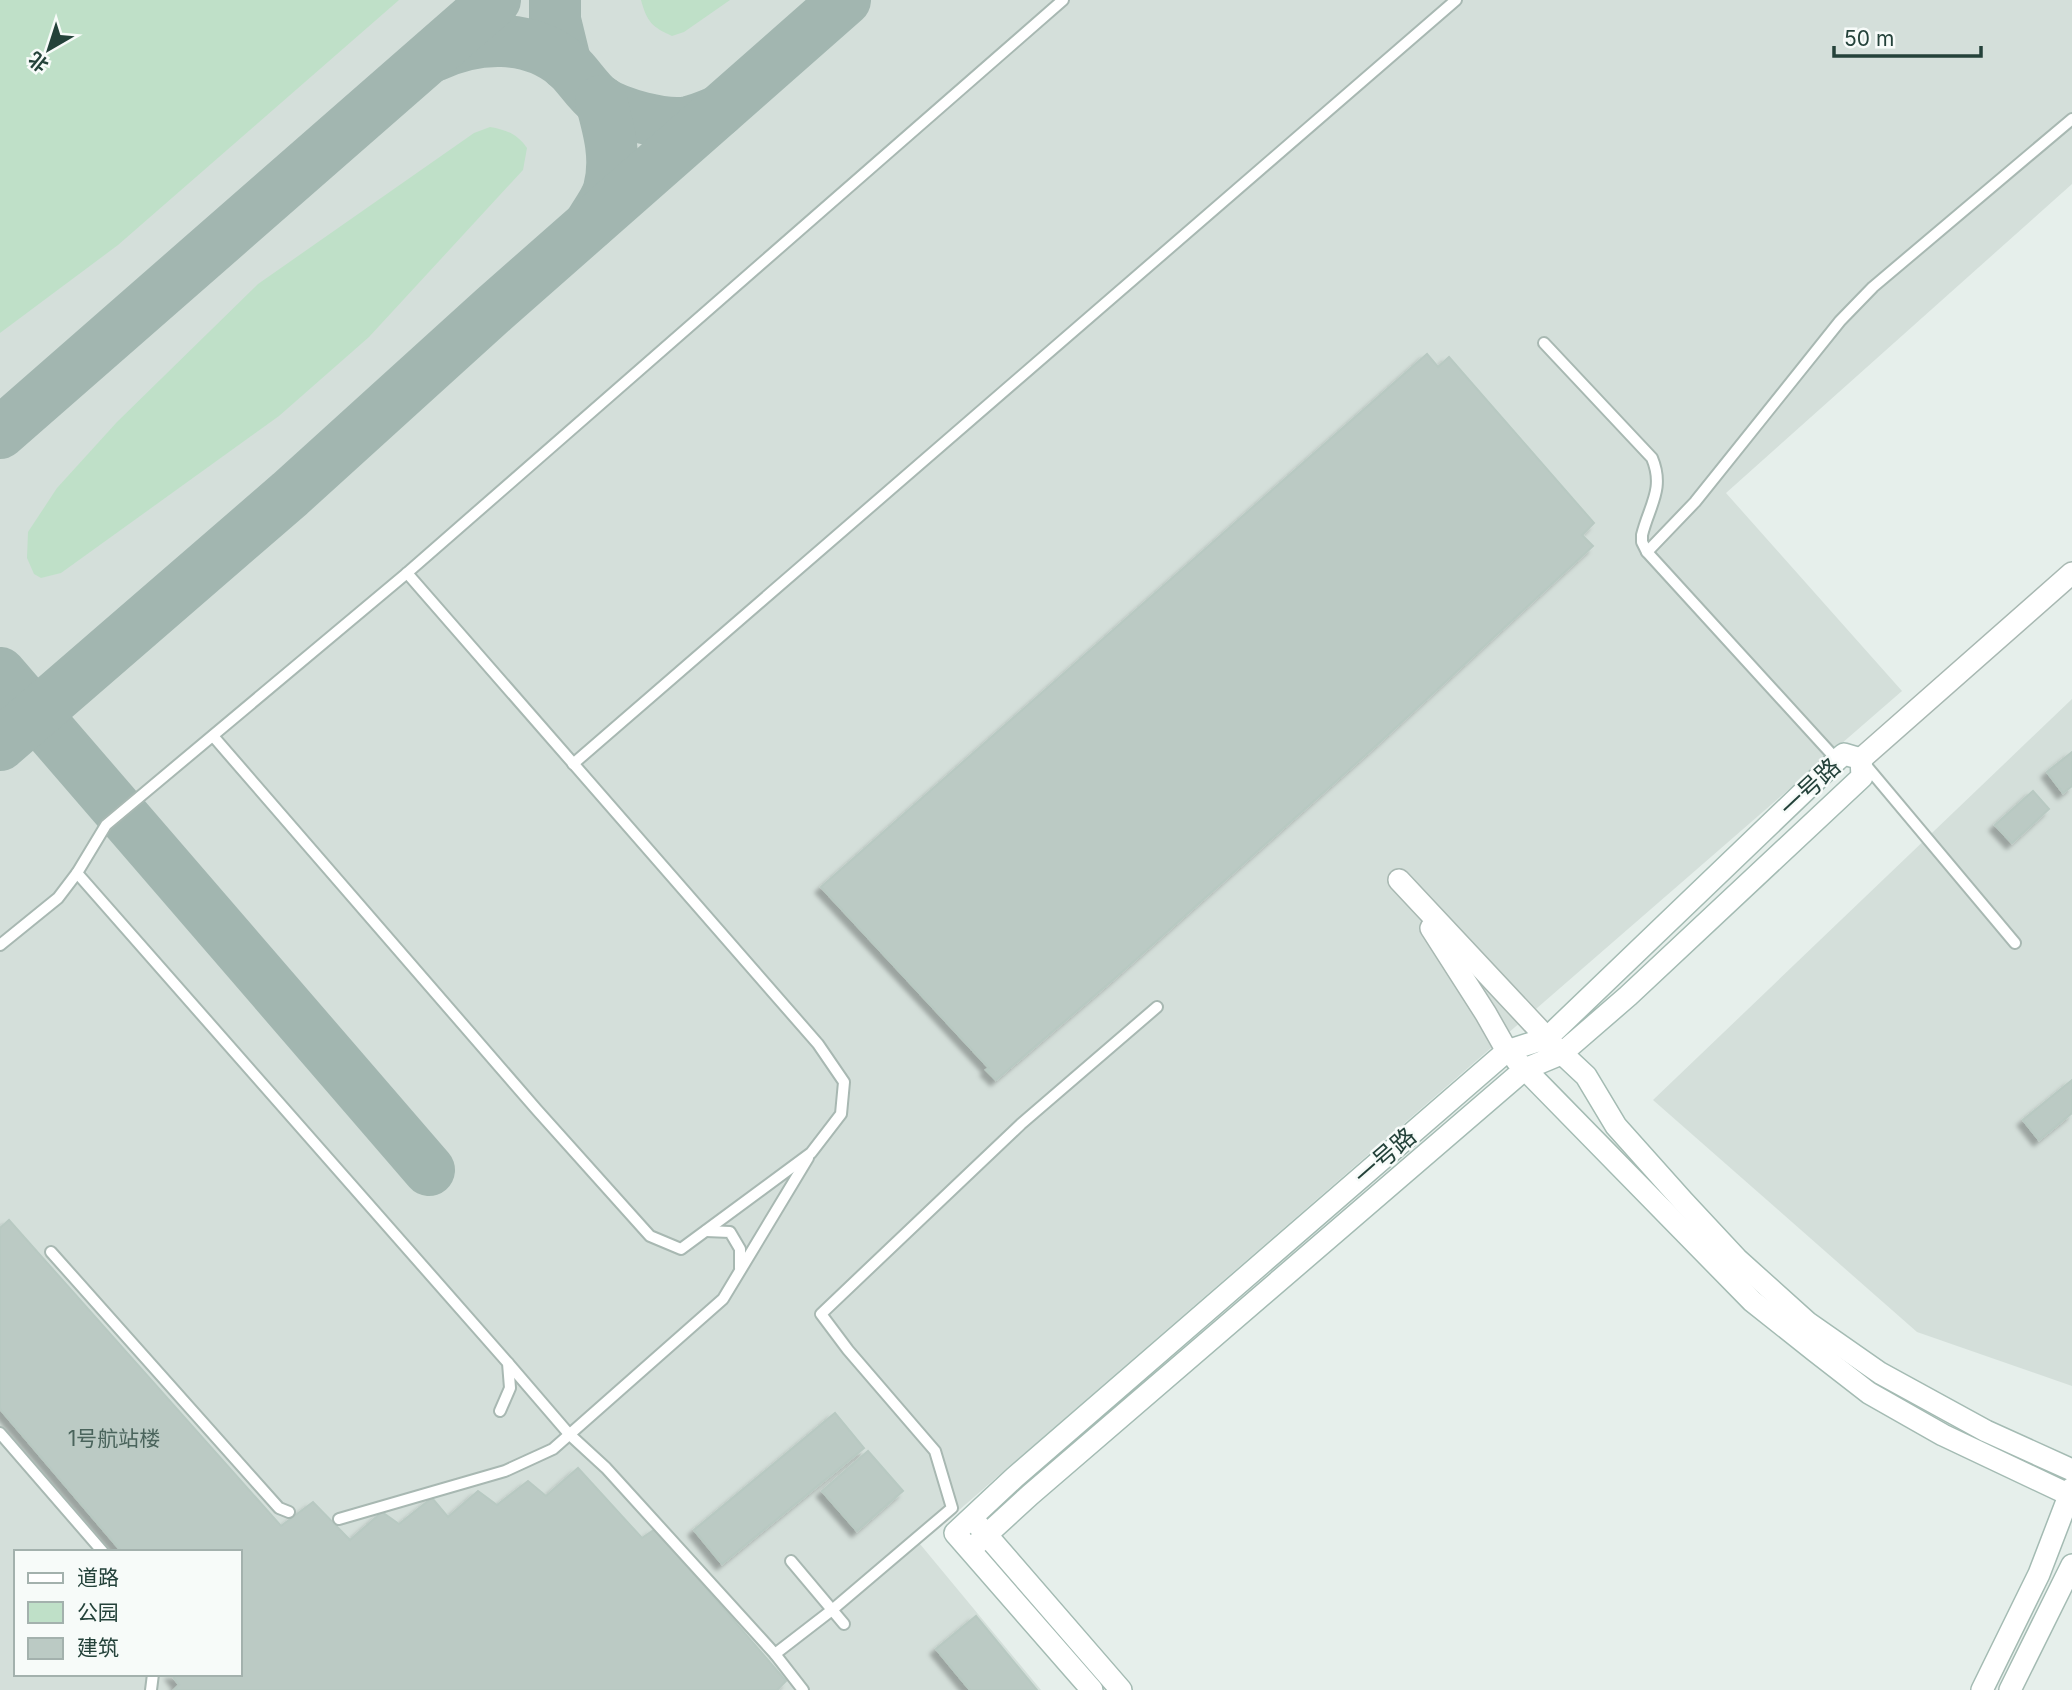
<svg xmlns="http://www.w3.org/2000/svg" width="2072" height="1690" font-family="Inter,'Noto Sans SC',sans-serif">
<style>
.built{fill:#d4dfda;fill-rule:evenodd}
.green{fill:#bfe0c8}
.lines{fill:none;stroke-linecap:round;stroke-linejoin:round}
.taxiway{stroke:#a2b6b0;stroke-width:52}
.building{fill:#bbcac4;stroke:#b8c9c2;stroke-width:2;filter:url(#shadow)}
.service-casing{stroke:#a8b8b2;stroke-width:14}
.minor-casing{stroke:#a8b8b2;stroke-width:24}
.tertiary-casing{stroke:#a8b8b2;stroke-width:24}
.secondary-casing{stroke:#a4bbb3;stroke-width:24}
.service{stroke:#fff;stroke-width:10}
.minor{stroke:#fff;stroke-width:21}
.tertiary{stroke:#fff;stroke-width:21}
.secondary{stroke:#fff;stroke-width:21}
.labels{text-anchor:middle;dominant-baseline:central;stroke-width:5;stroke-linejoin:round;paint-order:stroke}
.number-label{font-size:21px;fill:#4a645c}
.street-label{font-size:24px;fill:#24423a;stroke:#f7fbf9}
</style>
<defs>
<filter id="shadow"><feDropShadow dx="-5.5" dy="5.5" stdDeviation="2" flood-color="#0004"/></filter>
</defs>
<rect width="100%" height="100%" fill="#e6efeb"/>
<g class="built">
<path d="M0,0h2072v184l-346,309 176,198 -982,853 121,146h-1041zM16,1552h224v122h-224z"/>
<path d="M2072,699v687l-155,-54 -264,-232z"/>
</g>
<g class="green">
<path d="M0,0h399l-281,245 -118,88z"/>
<path d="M641,0h89l-46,32 -12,4c-20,-9 -25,-14 -31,-36z"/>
<path d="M490,127c17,3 27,7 37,21l-4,22 -154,167 -90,79 -218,157 -20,5 -7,-4 -7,-16 1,-26 29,-44 60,-66 141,-138 216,-151z"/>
</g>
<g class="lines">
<g class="taxiway">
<path d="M555,0v20l11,45"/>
<path d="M434,56c42,-20 95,-23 133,9 12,11 20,26 33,36 19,13 65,25 88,21 10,-2 21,-7 31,-11"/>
<path d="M590,224c6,-11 16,-23 19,-35 8,-30 0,-59 -8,-88"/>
<path d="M0,433l495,-433"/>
<path d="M0,673l429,497"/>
<path d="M0,745l290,-251 204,-185 351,-309"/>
</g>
</g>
<g class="building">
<path d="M1427,354l11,13 11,-10 145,166 -12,12 11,11 -214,197 -265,236 -118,101 -10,-10 3,-2 -168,-181z"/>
<path d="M2072,752v34l-9,7 -16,-21z"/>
<path d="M2033,791l16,18 -37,34 -17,-18z"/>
<path d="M2072,1080v33l-33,27 -16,-20z"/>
<path d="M9,1220l272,306 32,-24 37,38 32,-28 17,12 33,-26 16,19 30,-26 19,14 31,-24 18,15 32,-28 64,70 13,-9 131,152 -9,9h-603l5,-5 -8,-11h69v-122h-118l-122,-143v-181z"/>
<path d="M835,1413l29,35 -142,116 -28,-34z"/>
<path d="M868,1451l35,40 -46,40 -35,-40z"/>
<path d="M976,1616l61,74h-67l-34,-41z"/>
</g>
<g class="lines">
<defs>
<g id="service">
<path d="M1544,343l108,115c13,31 -3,48 -10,77v7l5,10 190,208"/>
<path d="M1647,552l48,-50 145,-181 33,-34 199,-168"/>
<path d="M213,736l324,374 113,126 31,13 130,-96 30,-39 3,-32 -26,-38 -411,-471"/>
<path d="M1864,763l151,180"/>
<path d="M573,764l883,-764"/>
<path d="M77,873l431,490 2,25 -10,23"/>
<path d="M0,945l58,-47 19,-25 29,-48 301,-252 656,-573"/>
<path d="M706,1231l24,1 10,17v19"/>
<path d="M51,1252l228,256 10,4"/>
<path d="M508,1363l61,71 37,34 169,186"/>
<path d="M0,1433l103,119"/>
<path d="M339,1519l166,-48 48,-22 170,-150 85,-141"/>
<path d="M791,1561l53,63"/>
<path d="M151,1690l2,-16"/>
<path d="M803,1690l-28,-36 57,-44 120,-102 -17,-57 -87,-101 -27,-36 200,-190 136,-117"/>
</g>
<g id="minor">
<path d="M1399,880l148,158"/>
<path d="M1431,928l55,86 21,37"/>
</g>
<path id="tertiary" d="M1861,759l211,-186"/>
<g id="secondary">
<path d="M1554,1046l32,30 30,50 67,75 54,58 70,63 73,51 106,58 86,39"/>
<path d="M1516,1060l236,241 63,50 54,42 74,42 129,61"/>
<path d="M978,1525l143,165"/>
<path d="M970,1550l60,-55 495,-426 36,-15 67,-58 234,-219 -1,-18 -17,-5 -7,6 -290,278 -40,13 -492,426 -60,56 137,157"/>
<path d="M1982,1690l57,-116 33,-86"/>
<path d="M2010,1690l62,-125"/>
</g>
</defs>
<use href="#service" class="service-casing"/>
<use href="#minor" class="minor-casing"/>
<use href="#tertiary" class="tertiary-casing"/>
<use href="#secondary" class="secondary-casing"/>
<use href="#service" class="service"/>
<use href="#minor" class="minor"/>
<use href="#tertiary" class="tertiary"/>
<use href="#secondary" class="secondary"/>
</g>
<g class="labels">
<g class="number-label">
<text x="114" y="1438">1号航站楼</text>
</g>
<g class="street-label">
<text transform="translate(1810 787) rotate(-43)">一号路</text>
<text transform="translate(1385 1156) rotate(-41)">一号路</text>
</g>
</g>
<rect x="14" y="1550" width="228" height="126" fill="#f7fbf9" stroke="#a3b1ad" stroke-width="2"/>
<rect x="28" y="1573" width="35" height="10" fill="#ffffff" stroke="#a3b1ad" stroke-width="2"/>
<text x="77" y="1585" font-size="21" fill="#24423a">道路</text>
<rect x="28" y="1602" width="35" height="21" fill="#bfe0c8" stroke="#a3b1ad" stroke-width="2"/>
<text x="77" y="1620" font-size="21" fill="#24423a">公园</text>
<rect x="28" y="1638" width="35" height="21" fill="#bbcac4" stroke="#a3b1ad" stroke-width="2"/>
<text x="77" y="1655" font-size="21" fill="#24423a">建筑</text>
<g transform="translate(49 49) rotate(219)" stroke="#f7fbf9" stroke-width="5" paint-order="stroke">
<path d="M0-5L12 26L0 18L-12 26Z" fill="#24423a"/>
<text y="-10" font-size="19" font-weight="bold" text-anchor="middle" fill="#24423a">北</text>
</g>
<path d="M1834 46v10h147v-10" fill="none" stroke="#24423a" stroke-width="3.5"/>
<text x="1844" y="46" font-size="21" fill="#24423a" stroke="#f7fbf9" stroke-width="5" paint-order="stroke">50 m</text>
</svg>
